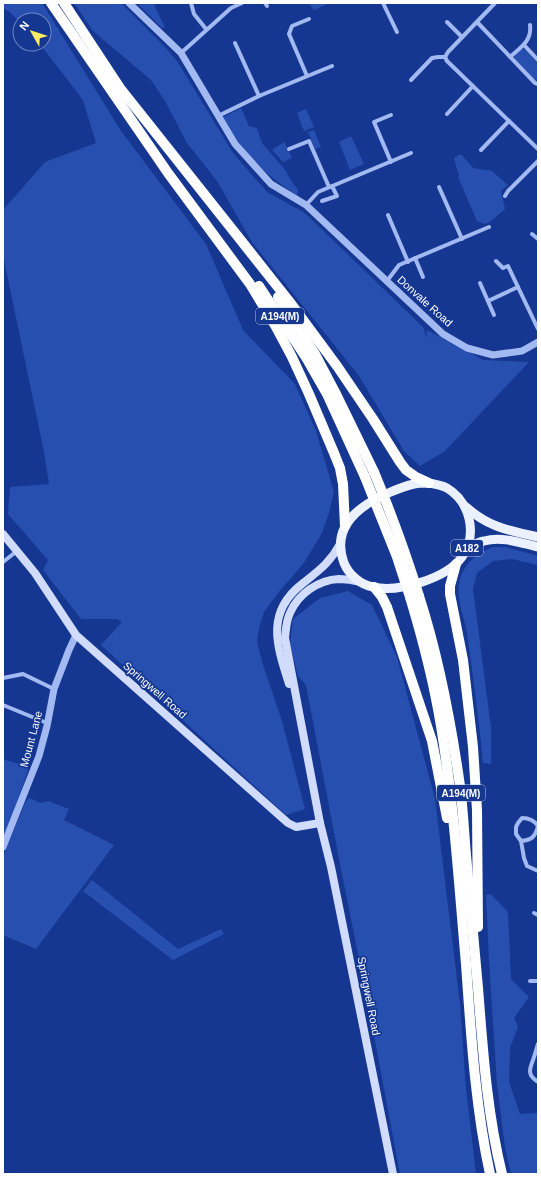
<svg xmlns="http://www.w3.org/2000/svg" width="541" height="1177" font-family="Helvetica,sans-serif">
<style>
.green{fill:#274fb0}
.lines{fill:none;stroke-linecap:round;stroke-linejoin:round}
.minor{stroke:#a3b9f1;stroke-width:4}
.tertiary{stroke:#a3b9f1;stroke-width:7}
.secondary{stroke:#d1dcfc;stroke-width:8}
.primary{stroke:#ecf1ff;stroke-width:9}
.motorway{stroke:#fff;stroke-width:10}
.motorway-bridge{stroke:#fff;stroke-width:10}
.labels{text-anchor:middle;dominant-baseline:central;stroke-width:3.5;stroke-linejoin:round;paint-order:stroke}
.shield{fill:#153792;stroke:#b9c3de;stroke-width:1}
.shield-label{font-size:10px;font-weight:bold;fill:#fff}
.street-label{font-size:11px;fill:#fff;stroke:#153792}
</style>
<rect width="100%" height="100%" fill="#153792"/>
<g class="green">
<path d="M3,3h39l79,128 85,113 37,86 52,54 21,47 18,61 -5,21 -7,20 -18,30 -26,30 -14,19 -5,16 -2,14 6,23 19,56 23,88 -19,6 -185,-170 21,-23 -5,-3h-36l-38,-49 5,-10 -40,-46 2,-27 39,-3 -5,-32 -41,-197v-45l42,-48 51,-19 -13,-43 -43,-56h4v-24h-24v3l-10,-11 -7,-4z"/>
<path d="M74,3h47l44,44 12,14 56,92 34,39 38,21 119,115 2,11 1,-9 56,30 46,2 -84,89 -25,15 -16,-15 -45,-75 -107,-134 -35,-61 -30,-38 -22,-42 -14,-21 -58,-49z"/>
<path d="M137,3h17l2,6 9,18 -3,1z"/>
<path d="M309,3h21l-16,7z"/>
<path d="M523,49l3,1 12,13v17l-4,-1 -20,-20v-2l6,-7z"/>
<path d="M241,108l8,18 8,2 5,15 25,29 1,4 10,14 -1,6c-22,-16 -44,-32 -60,-54 -5,-8 -10,-16 -15,-24z"/>
<path d="M306,109l8,18 -10,4 -7,-18z"/>
<path d="M314,130l7,17 -6,2 -7,-17z"/>
<path d="M351,136l13,28 -14,6 -11,-28z"/>
<path d="M284,142l8,16 -9,4 -11,-12z"/>
<path d="M461,154l12,14 19,3 16,14 -7,6 4,18 -14,12 -6,3 -8,-3 -19,-44 1,-1 -5,-18z"/>
<path d="M494,547h11l33,9v9l-26,-6 -19,2 -16,12 -4,16 18,139v36l-8,-1c-4,-43 -10,-87 -16,-130 -3,-18 -12,-35 -7,-54 4,-15 19,-28 34,-32z"/>
<path d="M348,591l24,14 25,52 38,142 25,205 6,85 10,85h-76l-31,-165 -28,-140 -35,-184 -8,-9 -8,-32 3,-25 27,-21z"/>
<path d="M3,759l26,8 -26,77z"/>
<path d="M29,798l12,5 7,-2 21,8 -5,11 50,25 -78,104 -33,-14v-79l20,-48 3,-7z"/>
<path d="M92,880l86,69 43,-20 3,5 -51,26 -90,-69z"/>
<path d="M491,894l17,18 3,67 18,18 -15,21 4,9 -8,21 -1,34 11,32 18,-1v61h-27l-6,-27 -8,-63 -8,-123 -3,-66z"/>
</g>
<g class="lines">
<g class="minor">
<path d="M191,3l3,11 12,15"/>
<path d="M265,3l2,3"/>
<path d="M383,3l14,29"/>
<path d="M447,22l15,15"/>
<path d="M477,22l58,61 3,1"/>
<path d="M235,43l24,53"/>
<path d="M524,45l14,15"/>
<path d="M181,53l50,-45 11,-5"/>
<path d="M445,57l2,4 91,88"/>
<path d="M510,57c11,-10 22,-16 20,-32"/>
<path d="M307,76l-18,-42 3,-8 17,-7"/>
<path d="M411,80l21,-22 6,-1h7l3,-5 47,-49"/>
<path d="M447,114l26,-28"/>
<path d="M391,115l-17,7 17,40"/>
<path d="M218,116l41,-20 73,-30"/>
<path d="M289,149l20,-8 20,46"/>
<path d="M481,150l28,-29"/>
<path d="M439,187l23,52"/>
<path d="M505,196l3,-5 30,-30"/>
<path d="M322,201l15,-5 -5,-10"/>
<path d="M306,205l12,-13 93,-39"/>
<path d="M388,215l20,47"/>
<path d="M532,234l6,5"/>
<path d="M415,258l8,19"/>
<path d="M496,261l7,7 5,-2 10,21"/>
<path d="M387,281l12,-16 90,-38"/>
<path d="M480,283l14,32"/>
<path d="M488,301l30,-14 20,42"/>
<path d="M3,562l14,-11"/>
<path d="M3,678l20,-4 31,15"/>
<path d="M3,705l44,18"/>
<path d="M521,841c10,-1 14,-3 17,-15 -4,-6 -9,-8 -16,-8l-4,5 -2,4v7l5,7 3,17 3,8 11,5"/>
<path d="M534,913l4,2"/>
<path d="M530,981h8"/>
<path d="M538,1044c-2,5 -2,8 -4,13 -3,10 -9,17 4,25"/>
</g>
<g class="tertiary">
<path d="M129,3l52,50 54,91 36,40 35,21 137,129 24,14 26,7 29,-4 16,-9"/>
<path d="M3,847l36,-91 8,-30 7,-37 15,-39 7,-15"/>
</g>
<g class="secondary">
<path d="M3,534l32,39 41,62 212,188 8,4 24,-4"/>
<path d="M360,582c-7,-2 -14,-3 -21,-3 -21,1 -41,15 -49,34 -4,8 -4,16 -5,25l35,185 11,44 62,307"/>
<path d="M289,684c-12,-38 -24,-71 13,-100 16,-13 28,-21 38,-40"/>
</g>
<g class="primary">
<path d="M429,483c6,1 12,2 18,5 23,14 31,46 15,69 -15,21 -63,36 -89,30 -12,-2 -24,-12 -29,-24 -13,-35 13,-56 42,-69 9,-4 19,-8 28,-10 5,-1 11,-1 15,-1z"/>
<path d="M466,507c24,21 42,23 72,30"/>
<path d="M467,548c5,-2 11,-6 17,-7 18,-5 37,2 54,6"/>
</g>
<g class="motorway">
<path d="M51,3l117,170 82,111 26,43 16,30 17,37 25,59 6,15 3,16 2,42"/>
<path d="M64,3l56,85 169,213 48,65 36,53 27,43 6,8 10,7 13,6"/>
<path d="M259,286l48,73 20,35 38,83"/>
<path d="M278,297l37,57 20,38 39,80"/>
<path d="M456,564l-6,22v8l13,66 10,87 4,63 1,117"/>
<path d="M374,587l8,10 5,10 45,134 15,77"/>
<path d="M419,596c20,62 32,126 41,190 3,23 4,46 6,69 4,44 8,89 12,133 5,63 9,125 24,186"/>
<path d="M410,597c13,43 24,86 31,129 13,79 18,159 25,238 5,70 9,141 24,210"/>
</g>
<g class="motorway-bridge">
<path d="M374,472c17,41 32,82 45,124"/>
<path d="M365,477l32,80 13,40"/>
</g>
</g>
<g class="labels">
<g class="shield">
<rect x="256" y="308" width="48" height="16" rx="3"/>
<rect x="451" y="540" width="32" height="16" rx="3"/>
<rect x="437" y="785" width="48" height="16" rx="3"/>
</g>
<g class="shield-label">
<text x="280" y="316">A194(M)</text>
<text x="467" y="548">A182</text>
<text x="461" y="793">A194(M)</text>
</g>
<g class="street-label">
<text transform="translate(425 301) rotate(42)">Donvale Road</text>
<text transform="translate(155 690) rotate(41)">Springwell Road</text>
<text transform="translate(31 739) rotate(-75)">Mount Lane</text>
<text transform="translate(369 996) rotate(79)">Springwell Road</text>
</g>
</g>
<rect width="541" height="1177" fill="none" stroke="#ffffff" stroke-width="8"/>
<g transform="translate(32 32) rotate(309)"><circle r="19" fill="#153792" stroke="#7387be"/>
<path d="M0-3L7 15L0 10L-7 15Z" fill="#ffeb62"/>
<text y="-6" font-size="11" font-weight="bold" text-anchor="middle" fill="#ffffff">N</text>
</g>
</svg>
